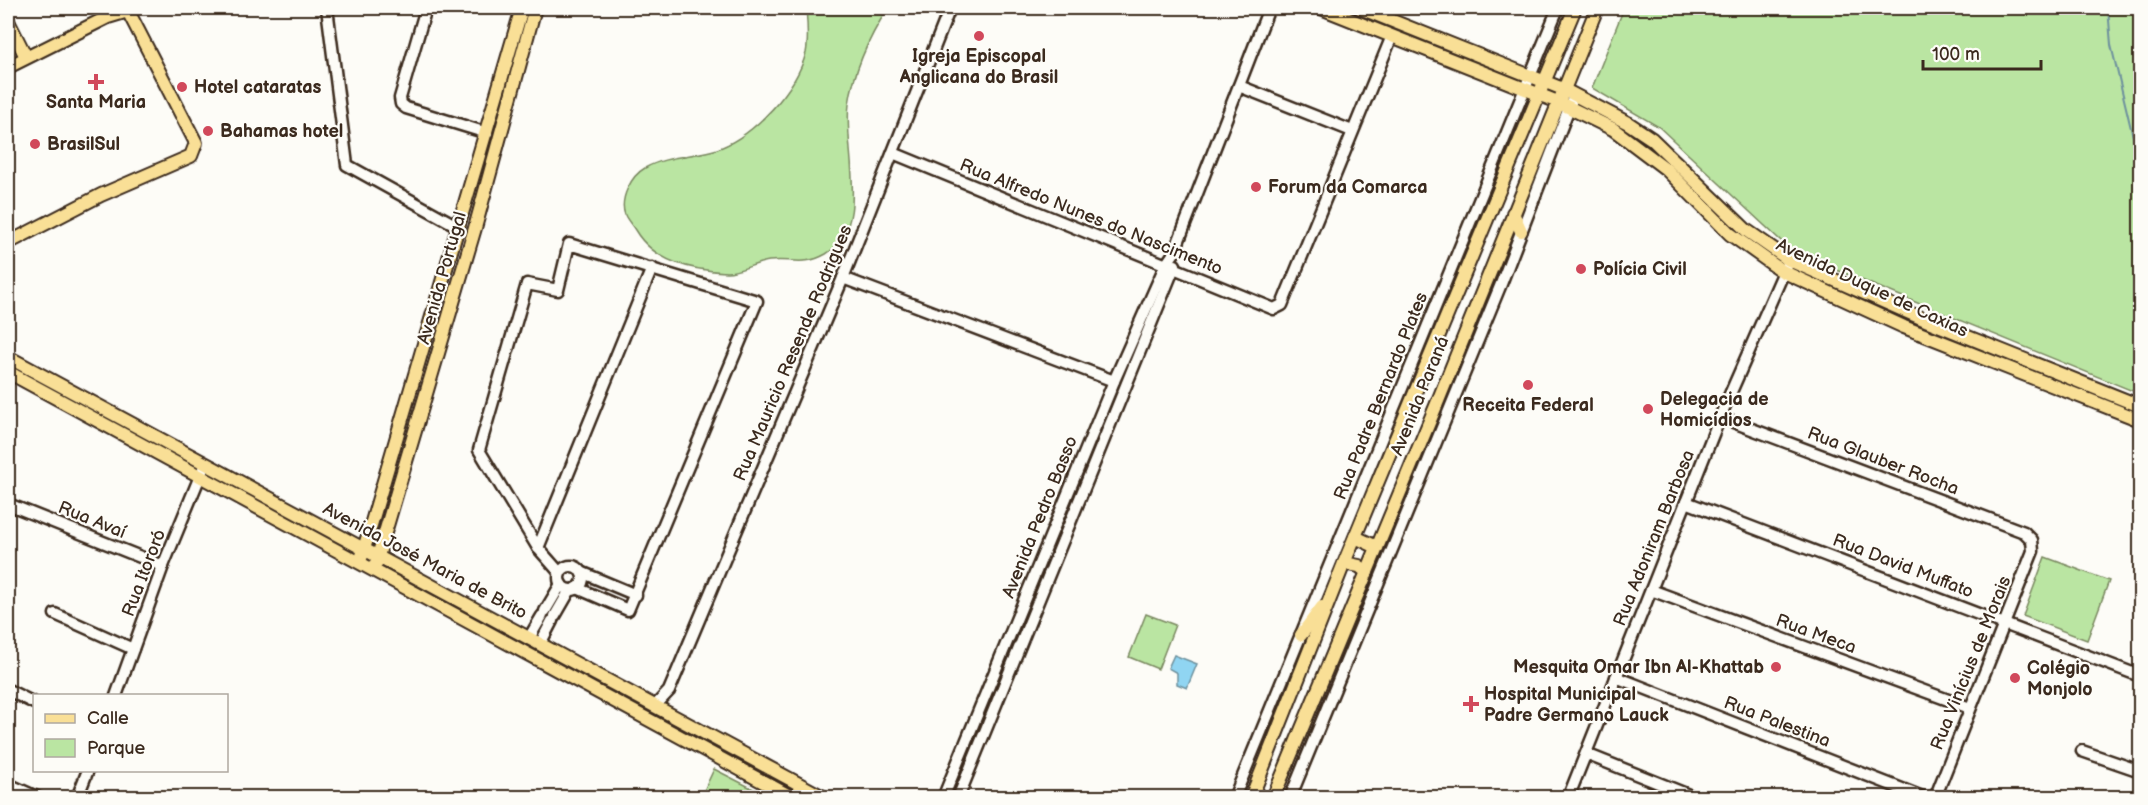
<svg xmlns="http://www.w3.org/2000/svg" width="2148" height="805" font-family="'Balsamiq Sans',sans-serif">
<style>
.green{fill:#bae5a2;stroke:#7a8860;stroke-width:1.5}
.water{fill:#90d5f2;stroke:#6e919d;stroke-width:1.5}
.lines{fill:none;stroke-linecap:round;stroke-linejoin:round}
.stream{stroke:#6e919d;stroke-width:2}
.minor-casing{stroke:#3b2a1e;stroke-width:15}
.major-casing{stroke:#3b2a1e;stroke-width:16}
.minor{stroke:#fdfcf7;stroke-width:10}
.major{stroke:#f9df96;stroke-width:12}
.poi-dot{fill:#d1495b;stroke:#fdfcf7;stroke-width:2}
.labels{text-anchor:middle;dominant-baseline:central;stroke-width:4.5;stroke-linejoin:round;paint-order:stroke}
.poi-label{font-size:18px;font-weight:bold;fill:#3b2a1e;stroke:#fdfcf7;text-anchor:start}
.street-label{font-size:18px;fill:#3b2a1e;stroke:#fdfcf7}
</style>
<rect width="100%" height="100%" fill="#fdfcf7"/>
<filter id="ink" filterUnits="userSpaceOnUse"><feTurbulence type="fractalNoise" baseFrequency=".0167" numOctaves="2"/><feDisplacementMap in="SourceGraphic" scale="12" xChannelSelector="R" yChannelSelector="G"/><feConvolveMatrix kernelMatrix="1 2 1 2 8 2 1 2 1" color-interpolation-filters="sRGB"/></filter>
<g filter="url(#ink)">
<g class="green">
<path d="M806,8h82c-18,28 -34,62 -39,96 -6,44 23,122 -23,150 -23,13 -34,4 -57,7 -14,2 -32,12 -43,11 -35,-2 -72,-10 -91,-42 -3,-5 -8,-10 -10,-15 -6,-16 6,-39 20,-47 22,-13 51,-11 75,-20 35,-14 76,-58 86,-95 3,-14 1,-31 0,-45z"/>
<path d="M1624,8h516v386l-347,-142 -134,-125 -67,-39z"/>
<path d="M2045,557l64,24 -22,59 -64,-24z"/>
<path d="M1146,614l29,11 -17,44 -29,-12z"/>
<path d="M714,769l55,28h-68z"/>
</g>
<path class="water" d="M1174,655l23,9 -10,24 -10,-4v-11l-9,-5z"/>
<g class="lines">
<g class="stream">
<path d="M2108,8l3,37 29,121"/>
<path d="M2131,399l9,-25"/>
</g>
<defs>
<g id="minor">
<path d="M327,8l20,157 112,62"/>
<path d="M426,8l-26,90 1,6 5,4 81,25"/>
<path d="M1239,86l113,45"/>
<path d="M893,153l381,156 8,-4 110,-269"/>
<path d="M843,278l271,103"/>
<path d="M1720,417l304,115 8,8 1,11 -98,247"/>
<path d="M1686,502l454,174"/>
<path d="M8,504l155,62"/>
<path d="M538,548l114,-280"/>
<circle cx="571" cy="578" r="12"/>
<path d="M581,572l55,23"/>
<path d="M560,573l-22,-25 -59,-98 48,-166 31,6 11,-46 188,57 -129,309 -51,-22"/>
<path d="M1651,590l319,118"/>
<path d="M545,611l16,-27"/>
<path d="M55,614l78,35"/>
<path d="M555,616l15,-26"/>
<path d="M529,638l13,-22"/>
<path d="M540,644l12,-23"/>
<path d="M1616,677l309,121"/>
<path d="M8,690l26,13"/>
<path d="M116,696l47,-130 42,-102"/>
<path d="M655,706l14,-15 174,-413 107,-270"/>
<path d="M2082,751l58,20"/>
<path d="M1586,754l110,44"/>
<path d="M8,784l31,14"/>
<path d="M77,798l11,-28"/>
<path d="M943,798l171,-417 51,-115 9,-13 95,-245"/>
<path d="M958,798l217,-533"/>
<path d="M1234,798l324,-790"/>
<path d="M1290,798l211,-514 71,-184"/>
<path d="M1568,798l152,-381 69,-157"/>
</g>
<g id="major">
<path d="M1321,8l237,94 55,27 53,40 64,65 52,37 122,56 236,93"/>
<path d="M1360,8l203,81 65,34 24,16 94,91 43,30 139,61 212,85"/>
<path d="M8,21l18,36"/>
<path d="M8,67l100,-50 20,-6 68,132 -5,13 -90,39 -93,48"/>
<path d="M1513,213l8,18"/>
<path d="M8,357l817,441"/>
<path d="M8,372l785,426"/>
<path d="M1355,537l22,10"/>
<path d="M362,556l160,-548"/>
<path d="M376,563l99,-335 60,-220"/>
<path d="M1344,563l15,3 8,6"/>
<path d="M1301,635l21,-28"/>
<path d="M1251,798l93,-235 231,-555"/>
<path d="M1273,798l165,-397 159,-393"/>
</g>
</defs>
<use href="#minor" class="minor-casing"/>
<use href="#major" class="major-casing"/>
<use href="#minor" class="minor"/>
<use href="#major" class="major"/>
</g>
</g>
<g class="poi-dot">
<circle cx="979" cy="36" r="6"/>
<path d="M93 73h6v6h6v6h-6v6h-6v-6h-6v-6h6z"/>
<circle cx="182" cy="87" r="6"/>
<circle cx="208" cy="131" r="6"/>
<circle cx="35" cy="144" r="6"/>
<circle cx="1256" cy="187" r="6"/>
<circle cx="1581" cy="269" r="6"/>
<circle cx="1528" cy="385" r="6"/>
<circle cx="1648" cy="409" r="6"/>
<circle cx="1776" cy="667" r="6"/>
<circle cx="2015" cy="678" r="6"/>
<path d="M1468 695h6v6h6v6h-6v6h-6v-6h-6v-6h6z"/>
</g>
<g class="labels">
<g class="poi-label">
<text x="979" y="56" text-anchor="middle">Igreja Episcopal<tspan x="979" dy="21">Anglicana do Brasil</tspan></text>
<text x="194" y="87">Hotel cataratas</text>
<text x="96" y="102" text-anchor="middle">Santa Maria</text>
<text x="220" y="131">Bahamas hotel</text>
<text x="47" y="144">BrasilSul</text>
<text x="1268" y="187">Forum da Comarca</text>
<text x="1593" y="269">Polícia Civil</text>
<text x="1660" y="399">Delegacia de<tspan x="1660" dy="21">Homicídios</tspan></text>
<text x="1528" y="405" text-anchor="middle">Receita Federal</text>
<text x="1764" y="667" text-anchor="end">Mesquita Omar Ibn Al-Khattab</text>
<text x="2027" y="668">Colégio<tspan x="2027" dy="21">Monjolo</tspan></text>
<text x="1484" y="694">Hospital Municipal<tspan x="1484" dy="21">Padre Germano Lauck</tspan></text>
</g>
<g class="street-label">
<text transform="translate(1091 217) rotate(22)">Rua Alfredo Nunes do Nascimento</text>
<text transform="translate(442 278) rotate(-74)">Avenida Portugal</text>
<text transform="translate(1872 288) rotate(25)">Avenida Duque de Caxias</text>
<text transform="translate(793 353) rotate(-67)">Rua Mauricio Resende Rodrigues</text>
<text transform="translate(1381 396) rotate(-68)">Rua Padre Bernardo Plates</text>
<text transform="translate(1420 396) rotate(-68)">Avenida Paraná</text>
<text transform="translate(1883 461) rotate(21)">Rua Glauber Rocha</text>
<text transform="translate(1040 517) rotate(-68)">Avenida Pedro Basso</text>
<text transform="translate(92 520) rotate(22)">Rua Avaí</text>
<text transform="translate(1654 538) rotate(-68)">Rua Adoniram Barbosa</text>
<text transform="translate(425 561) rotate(28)">Avenida José Maria de Brito</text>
<text transform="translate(1903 566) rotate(21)">Rua David Muffato</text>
<text transform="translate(144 573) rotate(-69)">Rua Itororó</text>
<text transform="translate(1816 634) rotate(20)">Rua Meca</text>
<text transform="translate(1971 663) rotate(-68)">Rua Vinícius de Morais</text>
<text transform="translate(1777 722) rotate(21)">Rua Palestina</text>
</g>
</g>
<rect width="2148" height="805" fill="none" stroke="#fdfcf7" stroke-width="30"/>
<rect x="15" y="15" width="2118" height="775" fill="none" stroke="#3b2a1e" stroke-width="2" filter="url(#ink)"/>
<rect x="33" y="694" width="195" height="78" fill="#fdfcf7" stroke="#afa8a0" stroke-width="1.5"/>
<rect x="45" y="714" width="30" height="9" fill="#f9df96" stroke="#afa8a0" stroke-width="1.5"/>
<text x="87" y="724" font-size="18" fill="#3b2a1e">Calle</text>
<rect x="45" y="739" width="30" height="18" fill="#bae5a2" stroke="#afa8a0" stroke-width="1.5"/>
<text x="87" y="754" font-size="18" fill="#3b2a1e">Parque</text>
<path d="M1923 60v9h118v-9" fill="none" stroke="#3b2a1e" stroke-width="3"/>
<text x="1932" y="60" font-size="18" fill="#3b2a1e" stroke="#fdfcf7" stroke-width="4.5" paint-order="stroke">100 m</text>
</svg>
